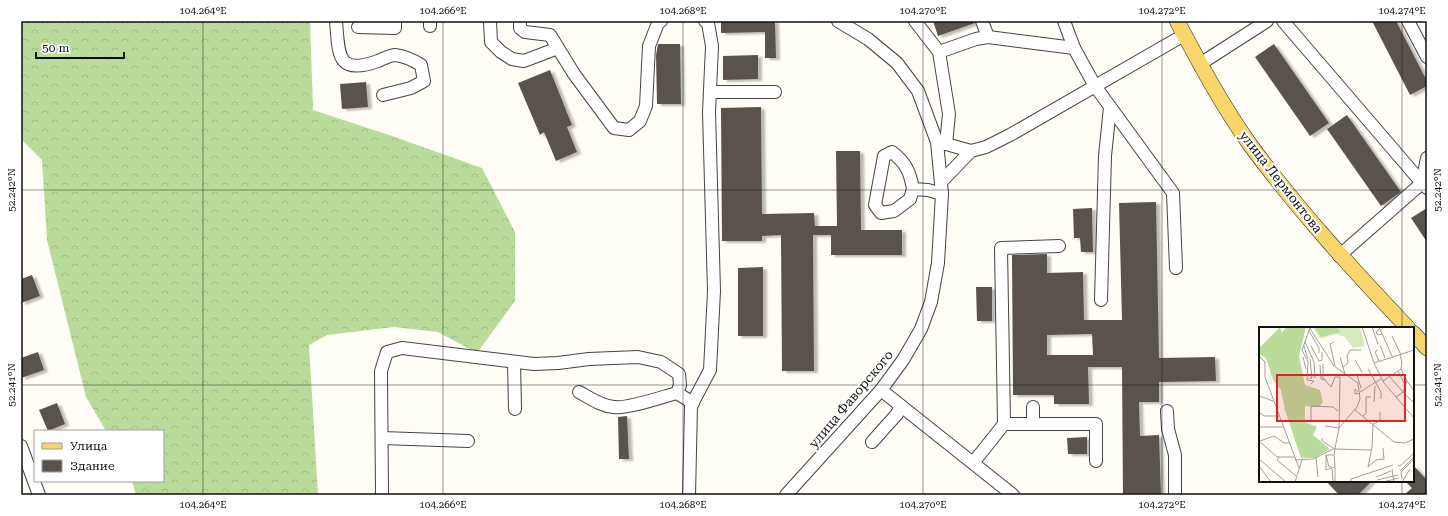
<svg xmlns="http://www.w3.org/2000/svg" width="1448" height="516" font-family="'Roboto Serif',serif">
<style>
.forest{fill:url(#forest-crowns)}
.building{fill:#5a524d;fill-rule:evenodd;filter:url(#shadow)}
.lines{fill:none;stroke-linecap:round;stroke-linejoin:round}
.minor-casing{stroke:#444;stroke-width:14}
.major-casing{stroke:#222;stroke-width:16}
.minor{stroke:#fff;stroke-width:12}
.major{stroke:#f9d66b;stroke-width:15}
.ticks{fill:none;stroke:#111;stroke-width:1;stroke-opacity:0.45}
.labels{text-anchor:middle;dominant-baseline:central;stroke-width:4;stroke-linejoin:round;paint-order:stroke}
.street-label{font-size:13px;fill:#111;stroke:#fff}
.inset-road{fill:none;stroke:#a09f9a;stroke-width:1}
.view{fill:#d62828;fill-opacity:0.15;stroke:#d62828;stroke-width:2}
.inset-edge{fill:none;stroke:#111;stroke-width:2}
.neatline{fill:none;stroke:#111;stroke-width:1.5}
.ticks-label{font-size:10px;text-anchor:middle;fill:#111}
</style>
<defs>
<pattern id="forest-crowns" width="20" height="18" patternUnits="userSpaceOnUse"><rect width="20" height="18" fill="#b9dc9c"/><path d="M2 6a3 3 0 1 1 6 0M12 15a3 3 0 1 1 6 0" fill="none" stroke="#9ebc85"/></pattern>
<filter id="shadow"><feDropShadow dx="4" dy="2" stdDeviation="1" flood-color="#0004"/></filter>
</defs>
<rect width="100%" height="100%" fill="#fffdf5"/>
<path class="forest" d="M21,21h289l3,89 76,25 93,33 33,64v69l-38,52 -39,-21 -44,-5 -67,8 -18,10 9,150h-182l-4,-14h31v-50h-57l-20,-34 -39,-157 -5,-80 -21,-21z"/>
<g class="building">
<path d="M721,21h54l1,37h-11v-26l-44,1z"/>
<path d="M933,21h42v2l-37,13z"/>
<path d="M1372,21h24l31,60v5l-17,9z"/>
<path d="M658,44h22l1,60h-24l-1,-49z"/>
<path d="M1274,44l55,79 -19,13 -55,-79z"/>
<path d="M758,55v24l-35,1v-24z"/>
<path d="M550,70l22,55 -5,2 10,25 -21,9 -12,-29 -4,3 -22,-52z"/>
<path d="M366,82l2,25 -26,2 -2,-25z"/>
<path d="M761,107l1,107 52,-1 1,13h22l-1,-75h24l1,79h41v25h-71v-20h-18l1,136h-32l-1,-136 -19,1v5h-40l-1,-133z"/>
<path d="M1347,115l54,77 -20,14 -54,-77z"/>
<path d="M1156,202l3,156 56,-1 1,24 -57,1v20h-20l1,34 19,-1 2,60h-38l-1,-128h-34l1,37h-35v-9h-41l-1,-140 35,-1v19l36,-1 1,48h38l-3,-117zM1092,334l1,21h-46v-20z"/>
<path d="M1092,208l1,44h-12l-1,-14h-6l-1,-29z"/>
<path d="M1427,208v34l-16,-24z"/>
<path d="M763,267v69h-25v-68z"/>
<path d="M32,275l8,21 -19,7v-24z"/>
<path d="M976,287h16v34h-15z"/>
<path d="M38,352l6,18 -23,8v-20z"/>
<path d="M57,403l8,21 -17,7 -9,-21z"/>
<path d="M627,416l2,43h-10l-1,-42z"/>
<path d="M1087,437v17h-19l-1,-16z"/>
<path d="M1413,465l14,15v15h-23l8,-7 -7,-7h8z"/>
<path d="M1326,481h46l-14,14h-19z"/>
</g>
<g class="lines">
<defs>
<g id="minor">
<path d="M336,21c3,33 0,55 42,40 5,-2 12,-6 17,-6 10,1 18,5 26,10l3,16 -13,7 -28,7"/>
<path d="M430,21v5"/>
<path d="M490,21l1,21 10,10 11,7 12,2 34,-13"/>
<path d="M520,21v7l5,4 25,3 24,39 40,54 15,2 11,-9 6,-15 3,-60 9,-23 3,-2"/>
<path d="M915,21l24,31 10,62 -3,30"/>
<path d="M982,21l6,16"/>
<path d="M1064,21l10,27 21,38 78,107 3,75"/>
<path d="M1283,21l139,162 5,-25"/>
<path d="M1408,21l19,36"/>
<path d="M358,27l37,1v-7"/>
<path d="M939,52l37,-13 12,-2 86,11"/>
<path d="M1200,64l67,-43"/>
<path d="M710,92h65"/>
<path d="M939,142l32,9"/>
<path d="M941,182l30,-31 15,-4 24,-12 174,-100"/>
<path d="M913,189c-3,-17 -7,-26 -21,-37l-8,4 -9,49 6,8 13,-2 16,-12 3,-10 15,1 14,4"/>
<path d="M1339,256l83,-73 5,5"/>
<path d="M1101,300l4,-144 5,-49"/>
<path d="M514,362l1,47"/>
<path d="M881,390l132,105"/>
<path d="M579,392c11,6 22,14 35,15 14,2 48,-10 63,-14"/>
<path d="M1033,407v17"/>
<path d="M1167,411l1,18 7,26v40"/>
<path d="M1004,424h92v37"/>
<path d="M382,438l86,3"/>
<path d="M872,442l25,-28 4,-8"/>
<path d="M21,446l18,49"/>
<path d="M973,463l31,-39 -3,-176 58,-2"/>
<path d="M382,495l-1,-124 6,-19 15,-4 132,16 24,-1 31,-4 49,-2 23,5 18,12 1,11 -3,8 16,10"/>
<path d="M689,495l2,-89 19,-36 4,-79 -5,-179 3,-66 -4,-23 -3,-2"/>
<path d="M786,495l95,-105 22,-30 18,-31 10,-27 7,-39 4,-69 -5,-52 -19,-51 -21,-28 -29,-24 -30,-18"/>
</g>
<g id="major">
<path d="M1177,21c23,43 46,86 74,125 48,65 102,124 157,182"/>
<path d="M1413,333l14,15"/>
</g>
</defs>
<use href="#minor" class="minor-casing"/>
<use href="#major" class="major-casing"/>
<use href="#minor" class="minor"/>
<use href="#major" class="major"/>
</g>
<path class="ticks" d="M203,21v474M443,21v474M683,21v474M923,21v474M1162,21v474M1402,21v307M21,190h1406M21,385h1239M1413,385h14M1402,481v14"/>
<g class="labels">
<g class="street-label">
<text transform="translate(1281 182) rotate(52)">улица Лермонтова</text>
<text transform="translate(851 399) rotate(-50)">улица Фаворского</text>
</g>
</g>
<g transform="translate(1259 327)">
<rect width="155" height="155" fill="#fffdf5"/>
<path d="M53,0h48l5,19 -12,2 -8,-11 -10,-3 -14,5z" fill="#d5ebbd"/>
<path d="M21,0l2,6 4,-6h20l-7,29 6,29 15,5 3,12 -4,5 -14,-1v16l12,5 -4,8 17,14 -16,9h-13l-16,-48 -4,-20 -8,-10 -7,-22 -7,-4v-6zM55,0h23l3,5 -19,5z" fill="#b9dc9c"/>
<path class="inset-road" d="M103,0l12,36 10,20 30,35M113,0l6,17M120,0l13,29M51,1l-8,22 6,12 -1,18 7,1 -3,3M121,1l-4,4 2,3 4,-1M50,4l10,17v5M133,9l9,19M46,15l9,20 1,16M75,15l-4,2 5,22M121,18l5,13M45,19l4,13M52,19l8,15 3,-1v-8M119,23l-3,2 4,9M0,29l6,6v15l34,91M44,30l3,12M81,30l5,17M96,33l7,12M115,36l40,-13M64,37v14l8,9 4,-10h5l-1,52M61,38l1,14 5,1M84,40l5,-4 -1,-7 3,-6h11M109,42l13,23v7M139,44l6,12M98,48l4,13M131,50l13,15 4,-11 -6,-12M50,51h3l-2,-19M124,54l18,-12 1,-7 -2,-7M148,54l7,10M99,65l-3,-3v5l5,-1M101,65l21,-13M0,69l14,5M137,70l7,-5 11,11M115,75l1,-16M96,83l39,32 11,1 9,-4M0,85l5,4h15M121,85v9l-7,3 -1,23 -4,20 8,-7 8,-1 -1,-11M104,89l3,-3v-16h5M52,93v-14l22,1 5,4M66,99l14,2M0,100h25M63,111v3l11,7M0,114l18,16h17M1,114l14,-5 10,7h5M76,122l37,1M67,128l3,12h3M75,128l1,12 -9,3v-15h8l1,-7M20,130l-2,3 19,16M57,130l2,20M0,132l27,23M36,133l18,-1 22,-11 4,-20 18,-21 3,-8 -2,-16 -24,-17 -25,-39M139,138l2,1 14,-13M0,139l12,16M76,140v15M73,142l1,13M133,142l2,13M141,144l14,-14M117,150l15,-6M143,152l-1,-7 13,-13M118,153l21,-5M36,155l7,-22M92,155v-3l42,-14M124,155l16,-4M143,155l8,-13"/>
<path class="view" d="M18,48h128v46h-128z"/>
<rect width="155" height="155" class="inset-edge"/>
</g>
<rect width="1448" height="516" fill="none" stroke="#ffffff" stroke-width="44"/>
<rect x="34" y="430" width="130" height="52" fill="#ffffff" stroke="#a0a0a0"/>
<rect x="42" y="443" width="20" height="6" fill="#f9d66b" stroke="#a0a0a0"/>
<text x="70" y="450" font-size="12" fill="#111111">Улица</text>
<rect x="42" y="460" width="20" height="12" fill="#5a524d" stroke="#a0a0a0"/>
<text x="70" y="470" font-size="12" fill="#111111">Здание</text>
<path d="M36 52v6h88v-6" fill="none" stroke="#111111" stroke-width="2"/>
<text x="42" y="52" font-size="12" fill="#111111" stroke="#ffffff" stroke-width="3" paint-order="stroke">50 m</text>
<rect x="22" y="22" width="1404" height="472" class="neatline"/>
<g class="ticks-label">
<text x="203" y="14">104.264°E</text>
<text x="443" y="14">104.266°E</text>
<text x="683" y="14">104.268°E</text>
<text x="923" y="14">104.270°E</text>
<text x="1162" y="14">104.272°E</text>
<text x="1402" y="14">104.274°E</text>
<text transform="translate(11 190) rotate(-90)" y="4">52.242°N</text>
<text transform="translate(1437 190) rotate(-90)" y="4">52.242°N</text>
<text transform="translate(11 385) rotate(-90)" y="4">52.241°N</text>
<text transform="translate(1437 385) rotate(-90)" y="4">52.241°N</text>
<text x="203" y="508">104.264°E</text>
<text x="443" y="508">104.266°E</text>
<text x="683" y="508">104.268°E</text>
<text x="923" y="508">104.270°E</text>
<text x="1162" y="508">104.272°E</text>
<text x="1402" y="508">104.274°E</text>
</g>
</svg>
